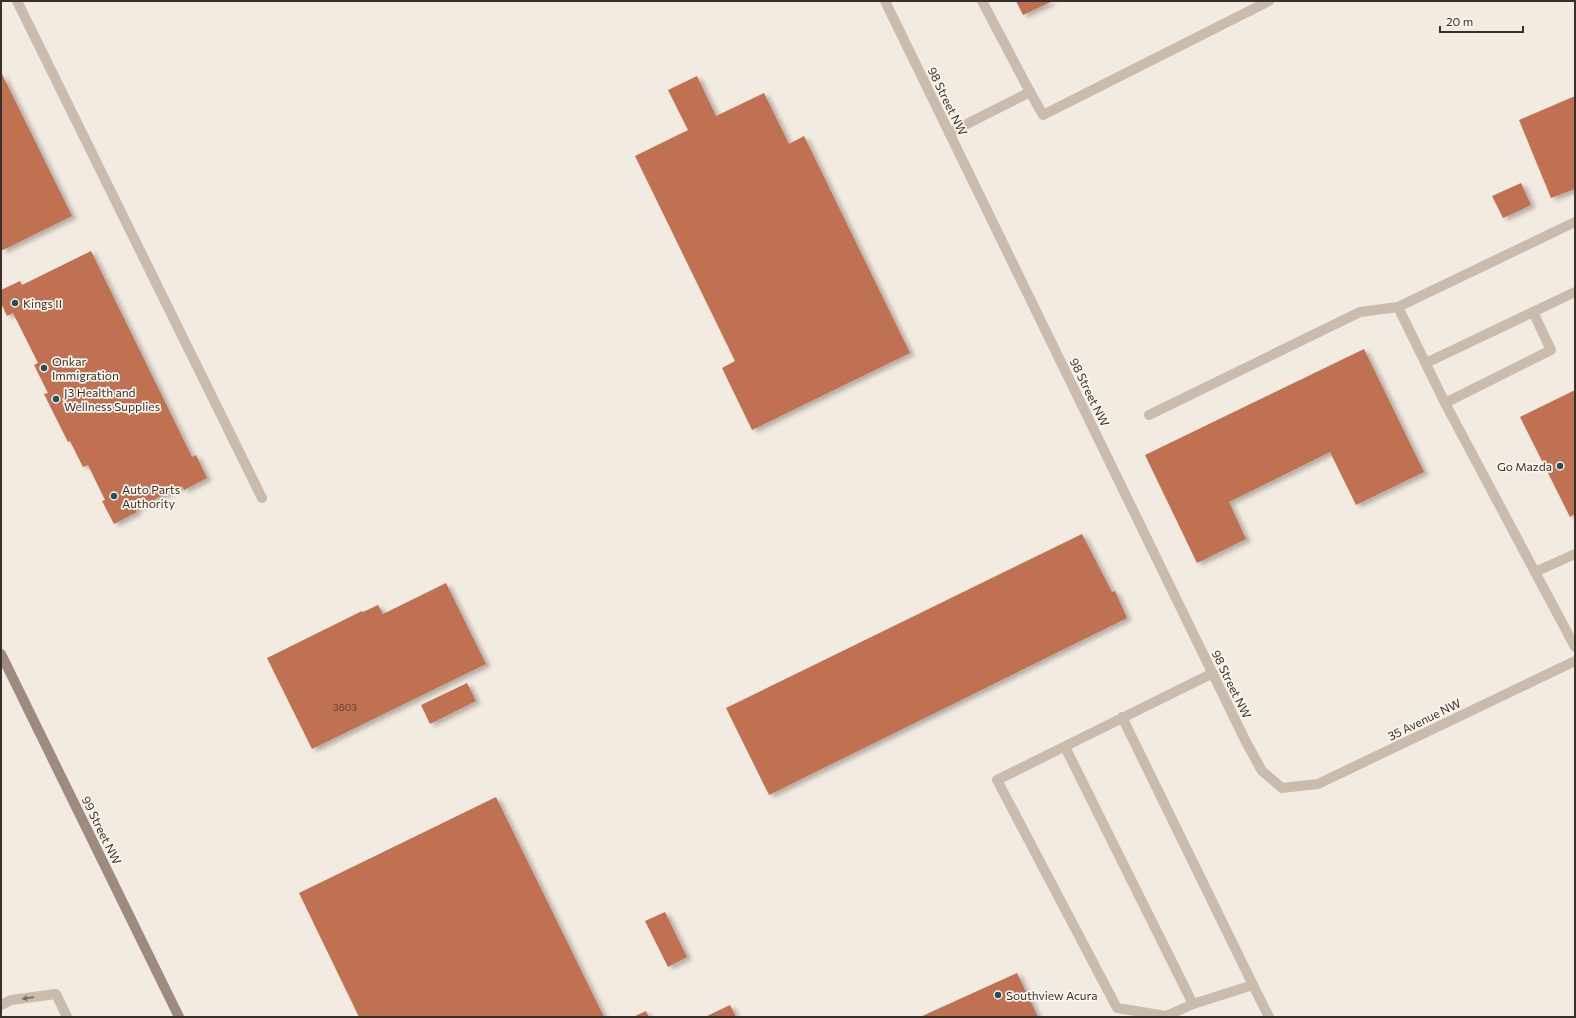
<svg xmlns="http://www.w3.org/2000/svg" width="1576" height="1018" font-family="Commissioner,sans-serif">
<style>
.building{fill:#c07151;filter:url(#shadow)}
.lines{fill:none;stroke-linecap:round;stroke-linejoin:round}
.service{stroke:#cabcad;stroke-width:10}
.minor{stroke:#cabcad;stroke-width:10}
.secondary{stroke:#9e8b7e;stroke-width:10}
.oneway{fill:#7a6f66}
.poi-dot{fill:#225259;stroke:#faf5ed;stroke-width:1.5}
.labels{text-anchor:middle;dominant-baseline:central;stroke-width:3.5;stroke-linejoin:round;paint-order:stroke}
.number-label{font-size:10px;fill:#5b4034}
.street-label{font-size:12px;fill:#39302b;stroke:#faf5ed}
.poi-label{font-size:12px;fill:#39302b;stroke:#faf5ed;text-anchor:start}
</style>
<defs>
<filter id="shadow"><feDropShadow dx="4.5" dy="2.5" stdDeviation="2" flood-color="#0004"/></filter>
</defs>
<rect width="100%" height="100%" fill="#f2ebe1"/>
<g class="building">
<path d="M1016,1h37l-30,14z"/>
<path d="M1,72l71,144 -71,35z"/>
<path d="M697,76l19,40 48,-23 25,51 15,-8 106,217 -158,77 -30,-62 13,-7 -100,-205 53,-26 -20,-40z"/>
<path d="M1575,96v93l-24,9 -32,-78z"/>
<path d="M1521,183l10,22 -28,13 -11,-22z"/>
<path d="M91,251l101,206 4,-2 11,23 -23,12 -2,-4 -47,23 2,3 -23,12 -12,-23 3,-1 -17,-35 -5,2 -13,-26 -2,1 -24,-48 4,-1 -14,-28 4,-2 -25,-50 -6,3 -6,-13v-13l19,-9 2,4z"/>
<path d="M1364,349l60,123 -68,33 -26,-53 -101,50 17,37 -49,24 -52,-108z"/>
<path d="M1575,390v124l-5,3 -50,-100z"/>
<path d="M1082,534l30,58 3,-1 12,27 -358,177 -43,-87z"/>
<path d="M446,583l40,81 -174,85 -45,-91 95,-47 1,1 15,-7 5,9z"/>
<path d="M467,683l9,18 -46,23 -9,-19z"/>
<path d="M496,797l108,220h-245l-60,-124z"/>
<path d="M665,912l22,45 -19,10 -23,-46z"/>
<path d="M1017,973l21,44h-118z"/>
<path d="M730,1005l6,12h-31z"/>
<path d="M646,1011l3,6h-16z"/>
</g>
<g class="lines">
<g class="service">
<path d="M17,1l245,497"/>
<path d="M982,1l48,91"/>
<path d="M949,133l81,-41 13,23 226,-114"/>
<path d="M1575,222l-177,85 47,96 106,-53 -18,-38 42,-20"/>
<path d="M1426,363l107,-51"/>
<path d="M1445,403l130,244"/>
<path d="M1149,415l211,-103 38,-5"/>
<path d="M1535,572l40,-18"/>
<path d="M1213,673l-216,107 120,228 49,8 27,-12 60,-19 16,32"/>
<path d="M1122,717l131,268"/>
<path d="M1065,747l128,257"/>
<path d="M1,1005l10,-5 45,-6 11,23"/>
</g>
<path class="minor" d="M885,1l361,741 16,29 20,17 36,-4 257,-123"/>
<path class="secondary" d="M1,654l178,363"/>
</g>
<defs><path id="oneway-solid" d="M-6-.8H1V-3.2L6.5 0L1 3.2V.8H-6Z"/></defs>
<use class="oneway" href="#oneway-solid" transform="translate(28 998) rotate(172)"/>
<g class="poi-dot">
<circle cx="15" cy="303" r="4"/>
<circle cx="44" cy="368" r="4"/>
<circle cx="56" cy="399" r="4"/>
<circle cx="1560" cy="466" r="4"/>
<circle cx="114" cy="496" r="4"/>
<circle cx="998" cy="995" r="4"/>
</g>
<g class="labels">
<g class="number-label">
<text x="345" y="707">3603</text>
</g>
<g class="street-label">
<text transform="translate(948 101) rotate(64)">98 Street NW</text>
<text transform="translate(1090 392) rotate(64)">98 Street NW</text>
<text transform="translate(1232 684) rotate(64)">98 Street NW</text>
<text transform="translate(1424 719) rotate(-26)">35 Avenue NW</text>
<text transform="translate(102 830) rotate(64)">99 Street NW</text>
</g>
<g class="poi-label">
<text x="23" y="303">Kings II</text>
<text x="52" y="361">Onkar<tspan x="52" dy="14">Immigration</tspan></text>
<text x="64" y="392">J3 Health and<tspan x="64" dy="14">Wellness Supplies</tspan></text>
<text x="1552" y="466" text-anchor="end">Go Mazda</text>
<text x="122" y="489">Auto Parts<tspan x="122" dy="14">Authority</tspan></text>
<text x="1006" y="995">Southview Acura</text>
</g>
</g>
<rect width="1576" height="1018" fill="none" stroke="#39302b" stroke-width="4"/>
<path d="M1440 26v6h83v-6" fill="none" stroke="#39302b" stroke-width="2"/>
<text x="1446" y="26" font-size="12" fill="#39302b" stroke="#faf5ed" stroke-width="3" paint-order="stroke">20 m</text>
</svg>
